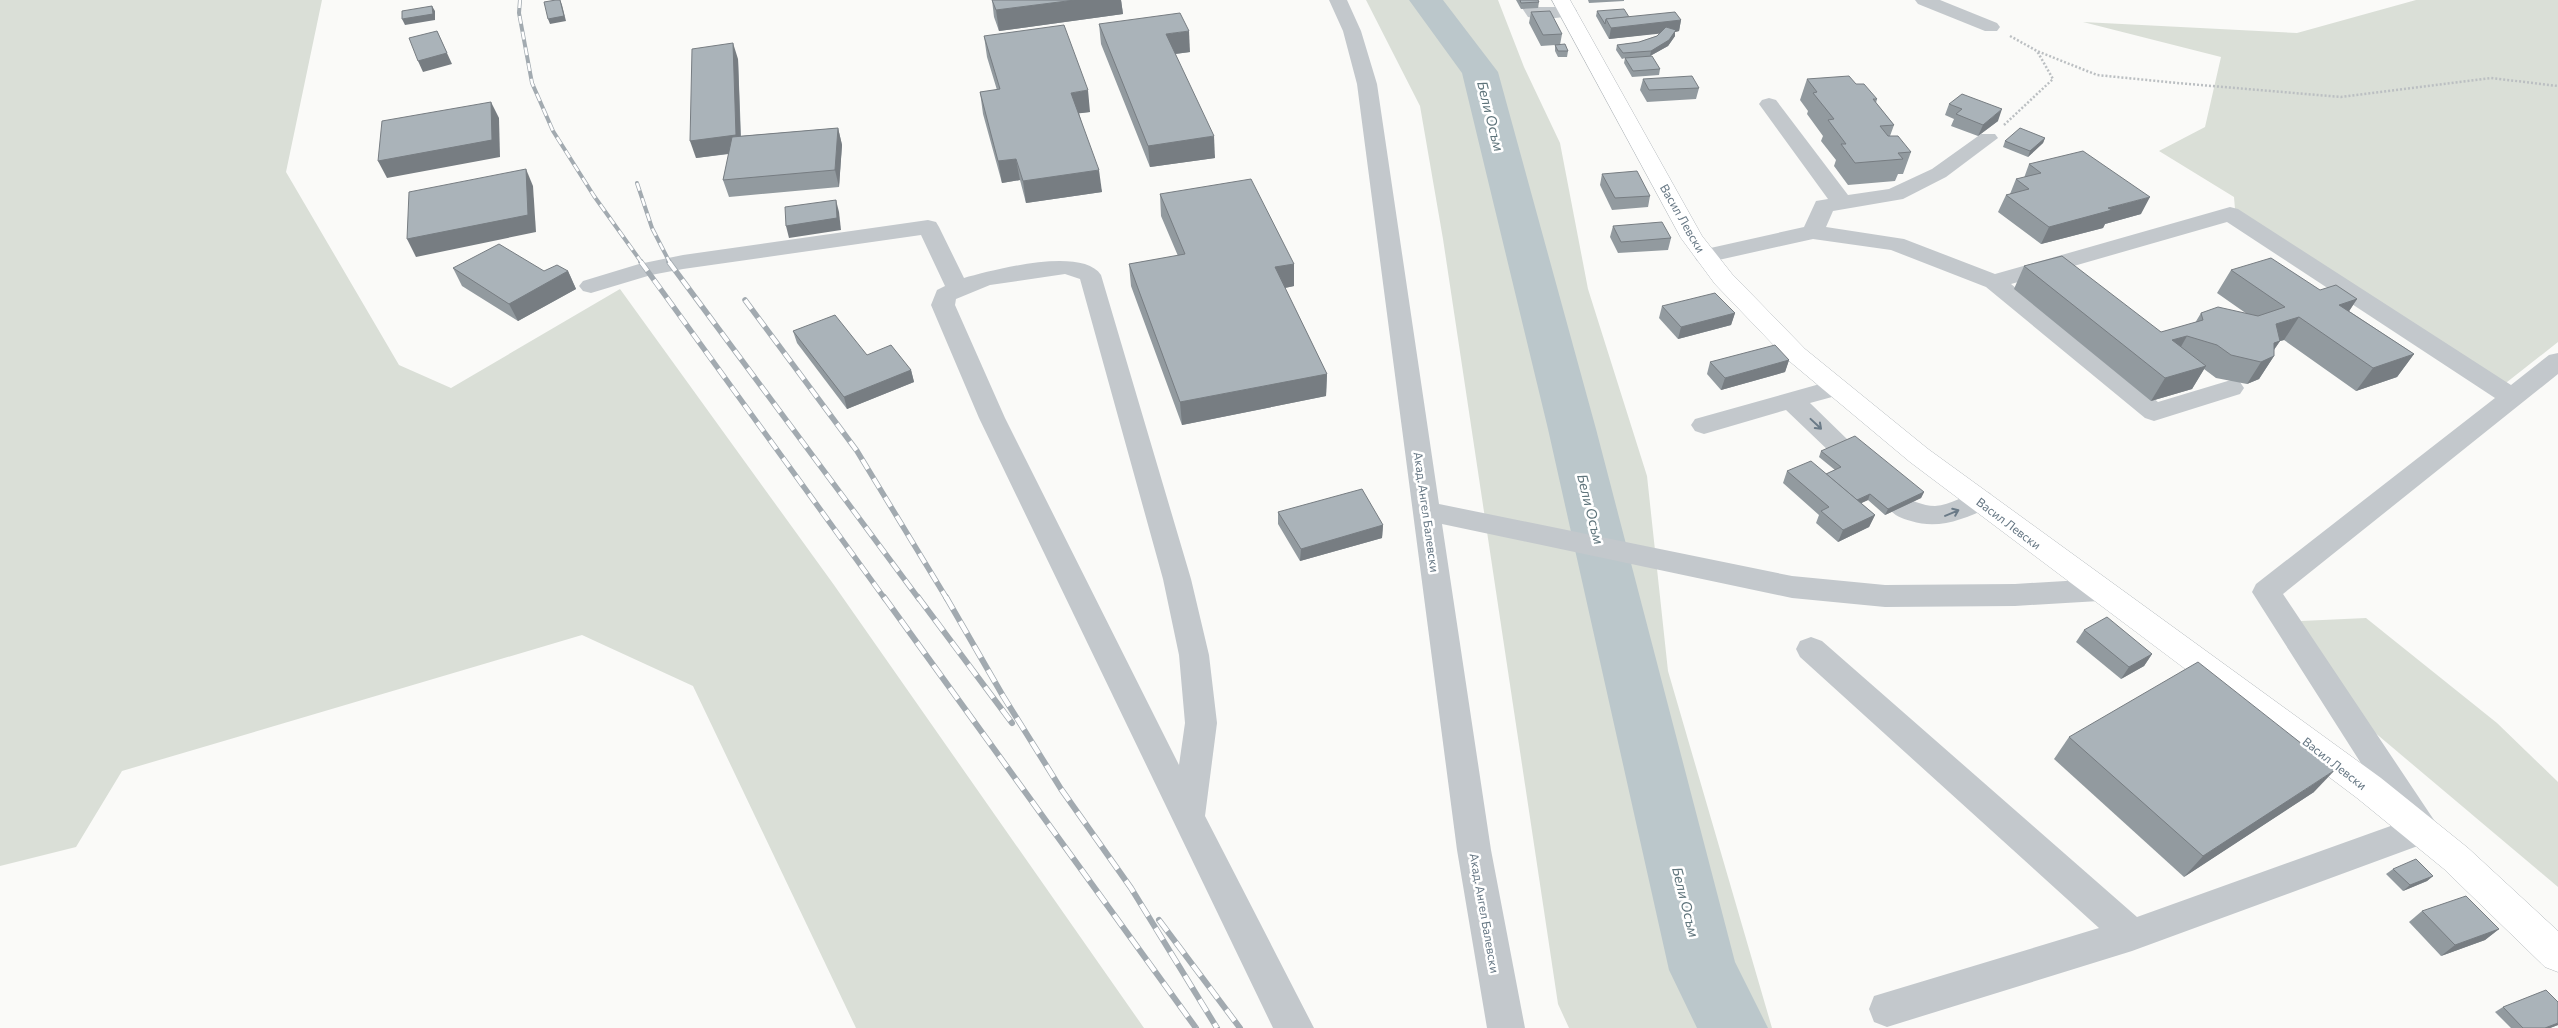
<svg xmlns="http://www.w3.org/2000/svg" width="2558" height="1028" font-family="Commissioner,sans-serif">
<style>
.green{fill:#dadfd7}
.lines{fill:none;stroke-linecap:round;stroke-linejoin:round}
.river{fill:#bbc7cb;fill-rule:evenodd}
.major-casing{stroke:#b5babe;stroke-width:1}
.path{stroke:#bbbfc2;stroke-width:2.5;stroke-dasharray:2 2;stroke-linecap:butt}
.minor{fill:#c3c8cc;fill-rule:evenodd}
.major{fill:#fff;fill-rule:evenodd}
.rail-far2-casing{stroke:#a2aab0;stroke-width:4}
.rail-far1-casing{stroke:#a2aab0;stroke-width:5.5}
.rail-casing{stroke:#a2aab0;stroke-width:6}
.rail-far2{stroke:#fff;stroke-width:2.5;stroke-dasharray:8;stroke-linecap:butt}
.rail-far1{stroke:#fff;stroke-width:4;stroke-dasharray:11;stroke-linecap:butt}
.rail{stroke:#fff;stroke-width:4.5;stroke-dasharray:14;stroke-linecap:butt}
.wall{fill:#929a9f}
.shaded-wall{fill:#777d82}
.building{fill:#aab3b9;stroke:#777d82}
.oneway{stroke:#6a7a87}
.labels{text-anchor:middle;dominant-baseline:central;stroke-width:5;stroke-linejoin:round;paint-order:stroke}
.street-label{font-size:12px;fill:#657683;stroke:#fff}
.water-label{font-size:14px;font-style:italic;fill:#60757c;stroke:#fff}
</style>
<rect width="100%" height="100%" fill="#fafaf8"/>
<g class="green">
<path d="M0,0h322l-36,172 113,193 52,23 169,-99 214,296 310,443h-288l-163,-342 -111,-51 -460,136 -46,76 -76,19z"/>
<path d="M1366,0h132l26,67 36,76 28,146 59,187 21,195 104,357h-203l-11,-24 -115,-765 -23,-133z"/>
<path d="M2416,0h142v342l-56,44 -267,-177 -1,-12 -75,-46 46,-24 16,-70 -138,-35 214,11z"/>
<path d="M2366,618l131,105 61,59v105l-242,-204 -15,-62z"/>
</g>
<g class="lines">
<path class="river" d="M1409,0h34l55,72 98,357 139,533 33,66h-71l-28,-58 -121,-541 -86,-356z"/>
<defs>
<path id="major" d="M1552,0h18l132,236 30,38 73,75 123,100 453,329 87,70 90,83v41l-13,-5 -101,-98 -87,-71 -447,-336 -122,-102 -73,-76 -34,-46z"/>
</defs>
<use href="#major" class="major-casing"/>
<g class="path">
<path d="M2010,36l27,15 60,24 80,8 164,14 150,-19 67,8"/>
<path d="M2004,125l49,-46 -16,-28"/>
</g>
<g class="minor">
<path d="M1329,0h18l14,31 16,53 62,420 353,72 93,9 130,-1 84,-5 10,3 4,8 -4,8 -10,3 -84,5 -130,1 -93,-9 -350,-74 49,326 34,178h-38l-30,-178 -100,-766 -14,-53z"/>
<path d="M1915,0h25l57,23 3,4 -3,4h-12l-67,-27z"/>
<path d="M1531,3l8,4h35l3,4 -3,4c-13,3 -33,5 -46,2l-6,-9 3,-4z"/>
<path d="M1769,98l7,2 72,95 41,-6 43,-20 49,-35h14l3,4 -52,39 -43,22 -70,12 -7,16 78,12 91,35 235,-67 8,2 273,176 38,-30 9,-2v21l-275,220 151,226 5,10 -5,10 -302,111 -245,76 -13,-5 -5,-13 5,-13 225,-68 -299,-271 -4,-8 4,-8 11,-4 11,4 315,276 262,-94 -147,-231 4,-8 239,-186 -268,-176 -216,62 147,118 73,-22 9,2 4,6 -4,6 -86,27 -9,-3 -159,-131 -95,-37 -78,-11 -108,24 -8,-2 -3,-5 3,-5 107,-24 12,-26 12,-2 -69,-95 3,-4z"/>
<path d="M928,220l8,2 3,5 25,51c29,-8 118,-32 137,-3l90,304 18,76 8,68 -12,93 109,212h-41l-294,-610 -48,-113 6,-15 8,-4 -24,-51 -238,34 -32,6 -60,18 -8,-2 -4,-5 4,-5 56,-17 44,-9zM1065,274l15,5 83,300 16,76 6,68 -6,42 -174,-347 -50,-113 1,-6 34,-14z"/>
<path d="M1834,380l9,2 4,6 -4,6 -33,9 39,38 4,6 -4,6 -9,3 -9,-3 -45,-43 -82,24 -9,-3 -4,-6 4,-6z"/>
<path d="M1980,490l10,3 4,7 -4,7c-26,12 -51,23 -79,14 -10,-3 -17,-5 -23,-14l4,-7c16,-5 27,6 43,6 16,-1 30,-11 45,-16z"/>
</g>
<use href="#major" class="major"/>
<defs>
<g id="rail-far2">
<path d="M520,0l-1,13 13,70 21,48 41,65 48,67"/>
<path d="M637,183l15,45 18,35"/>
</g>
<g id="rail-far1">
<path d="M641,262l244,337"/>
<path d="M669,262l250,337"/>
<path d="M745,300l112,151 90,148"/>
</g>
<g id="rail">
<path d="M884,597l312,431"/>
<path d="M918,597l94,126"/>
<path d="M946,597l57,99 58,93 70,99 86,140"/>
<path d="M1159,920l81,108"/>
</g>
</defs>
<use href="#rail-far2" class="rail-far2-casing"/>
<use href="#rail-far1" class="rail-far1-casing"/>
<use href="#rail" class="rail-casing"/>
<use href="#rail-far2" class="rail-far2"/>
<use href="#rail-far1" class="rail-far1"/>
<use href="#rail" class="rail"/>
</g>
<g class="wall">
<path d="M992,0h129l2,14 -124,17 -5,-14z"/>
<path d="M1516,0h22l1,2 -1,6 -17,1z"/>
<path d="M1588,0h36v1l-35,2z"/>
<path d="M1597,11l32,6 52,3 -2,11 -4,1v4l-7,10 -18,10 10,13 -1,6 -27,2 -8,-14 1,-5 -3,1 -6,-9 1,-5 22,-3 18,-6 3,-3 -51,6 -13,-23z"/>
<path d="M1531,12l31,22 -2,11 8,6 -1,6h-9l-3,-6v-6l-14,1 -12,-23z"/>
<path d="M1099,24l91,28 -15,2 40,104 -65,9 -49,-123z"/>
<path d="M984,36l106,76 -11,1 23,79 -76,11 -6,-23 -18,3 -19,-69 -3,-22 17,-2 -10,-33z"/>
<path d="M738,59l3,77 97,-8 4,17 -3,42 -110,10 -6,-17 6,-26 -33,4z"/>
<path d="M1643,79l56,9 -3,11 -49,3 -7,-12z"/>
<path d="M1807,79l49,5 21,15 -1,4 18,22 -4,11 21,16 -8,22h-5l-3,7 -47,4 -14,-19 2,-6 -15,-19 2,-5 -16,-22 1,-3 -8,-11z"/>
<path d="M1949,104l49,17 -20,15 -27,-10 3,-7 -9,-4z"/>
<path d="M2045,138l-2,5 -15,14 -25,-10 2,-6z"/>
<path d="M2029,164l112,50 -36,10 -2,4 -62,16 -43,-32 8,-17 4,-1 6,-15 8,-1z"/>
<path d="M1602,174l48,22 -2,11 -36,3 -12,-25z"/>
<path d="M1160,194l134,70v22l-9,2 42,86 -1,22 -144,29 -51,-139 -2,-22 49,-8 -17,-40z"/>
<path d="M1613,226l58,12 -3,12 -50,3 -8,-16z"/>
<path d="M2024,266l137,66 34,-9 6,-10 46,1 -30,-21 14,-23 126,29 -8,12 65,43 -17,23 -41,14 -72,-51 -4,1 -6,9v6l-15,23 -12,5 -31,-6 -12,-9 -12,20 -41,12 -137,-112z"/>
<path d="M453,268l91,3h24l8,18 -58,32 -56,-35z"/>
<path d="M1662,306l73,7 -4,12 -53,14 -19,-21z"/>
<path d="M793,331l118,39 3,12 -67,27 -50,-66z"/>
<path d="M1789,360l-4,12 -64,18 -14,-16 3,-12z"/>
<path d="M1821,451l103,41 -3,6 -36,17 -17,-15 -7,3 14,12 -6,12 -31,15 -22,-19 3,-8 -36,-32 4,-12 39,3 9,-4 -16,-13z"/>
<path d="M1278,512l105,13 -1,13 -82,23 -22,-37z"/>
<path d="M2084,630l68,24 -8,12 -23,13 -45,-37z"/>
<path d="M2069,737l245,55 -130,85 -130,-118z"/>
<path d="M2393,869l40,7 -6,5 -24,10 -17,-17z"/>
<path d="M2422,911l77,18 -14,11 -44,16 -32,-34z"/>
<path d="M2503,1007l55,18 -8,3h-39l-16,-16z"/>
</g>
<g class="shaded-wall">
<path d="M560,0l2,5 4,16 -16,3 -2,-5z"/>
<path d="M1075,0h46l2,14 -124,17 -3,-21z"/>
<path d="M432,6l3,5v9l-30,5 -3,-6z"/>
<path d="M1681,20l-2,11 -4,1v4l-7,10 -18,10 1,-5 24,-19 -66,7 2,-11z"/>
<path d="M437,31l15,33 -29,8 -5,-11z"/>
<path d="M1189,31l1,21 -23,3 -1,-21z"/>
<path d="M733,43l5,16 3,93 -45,6 -6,-17z"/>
<path d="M1088,90l2,22 -16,2 -3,-21z"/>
<path d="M491,102l8,16 1,39 -113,21 -9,-17z"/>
<path d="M2002,109l-4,12 -20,15 5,-11z"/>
<path d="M838,128l4,17 -3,42 -4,-17z"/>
<path d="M1214,136l1,22 -65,9 -2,-21z"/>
<path d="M2045,138l-2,5 -15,14 2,-6z"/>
<path d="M1016,159l4,21 -18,3 -4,-22z"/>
<path d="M526,169l7,17 3,46 -120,25 -9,-18z"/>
<path d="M1099,170l3,22 -76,11 -3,-22z"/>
<path d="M2150,197l-9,17 -36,10 -2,4 -62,16 8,-17 59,-19z"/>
<path d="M836,200l3,12 2,18 -52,8 -3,-12z"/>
<path d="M1294,264v22l-19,4v-23z"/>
<path d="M568,271l8,18 -58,32 -9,-17z"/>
<path d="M2357,299l-15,23 -3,-17z"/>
<path d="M1735,313l-4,12 -53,14 3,-12z"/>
<path d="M2299,317l-15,23 -4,1 -12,17 6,-2 -15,23 -12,5 14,-22 15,-38z"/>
<path d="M2187,336l-13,23 -2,-19z"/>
<path d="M2414,354l-17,23 -41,14 17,-23z"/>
<path d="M1789,360l-4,12 -64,18 4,-12z"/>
<path d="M2206,366l-14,23 -41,12 14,-23z"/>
<path d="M911,370l3,12 -67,27 -3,-12z"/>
<path d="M1327,374l-1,22 -144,29 -2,-23z"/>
<path d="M1924,492l-3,6 -36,17 3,-6z"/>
<path d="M1870,494l-2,6 -17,8 3,-6z"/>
<path d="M1875,515l-6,12 -31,15 5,-12z"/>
<path d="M1383,525l-1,13 -82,23 1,-12z"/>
<path d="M2152,654l-8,12 -23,13 8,-12z"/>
<path d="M2335,770l-21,22 -130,85 19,-21z"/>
<path d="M2433,876l-6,5 -24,10 7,-6z"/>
<path d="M2499,929l-14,11 -44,16 14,-11z"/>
<path d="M2558,1023v2l-8,3h-5z"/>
</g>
<g class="building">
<path d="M556,0h4l4,16 -16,3 -4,-17z"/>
<path d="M992,0h83l-79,10z"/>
<path d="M1520,0h18l1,2 -18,1z"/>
<path d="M432,6l1,8 -31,5v-8z"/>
<path d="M1624,9l5,8 -23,2 -1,5 -8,-13z"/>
<path d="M1550,11l12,23 -19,1 -12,-23z"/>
<path d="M1675,12l6,8 -70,8 -5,-9z"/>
<path d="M1180,13l9,18 -23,3 48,102 -66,10 -49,-122z"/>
<path d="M1064,25l24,65 -17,3 28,77 -76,11 -7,-22 -18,2 -18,-69 20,-3 -16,-53z"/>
<path d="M1666,27l10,3 -7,10 -18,11 -28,2 -6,-8 22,-3 18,-6z"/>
<path d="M437,31l10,22 -29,8 -9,-23z"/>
<path d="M733,43l3,92 -46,6 2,-92z"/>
<path d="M1565,44l3,7h-10l-3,-6z"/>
<path d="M1652,56l8,13 -27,2 -8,-13z"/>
<path d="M1692,76l7,12 -50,2 -6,-11z"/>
<path d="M1849,76l7,8h8l13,15h-4l21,26 -14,1 8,10h10l13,16 -13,1 5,6 -48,4 -14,-19h5l-18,-24 6,-1 -21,-26 4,-1 -10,-13z"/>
<path d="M1962,94l40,15 -19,16 -27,-11 6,-5 -13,-5z"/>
<path d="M491,102l1,38 -114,21 4,-40z"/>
<path d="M838,128l-3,42 -112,10 9,-43z"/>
<path d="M2020,128l25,10 -15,13 -25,-10z"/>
<path d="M2083,151l67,46 -42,11 4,2 -63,17 -43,-32 23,-6 -13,-10 25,-6 -12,-9z"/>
<path d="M526,169l2,46 -121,24 2,-47z"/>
<path d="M1637,171l13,25 -35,2 -13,-24z"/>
<path d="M1251,179l43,85 -19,3 52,107 -147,28 -51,-138 56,-10 -25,-60z"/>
<path d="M836,200l1,18 -51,8 -1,-19z"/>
<path d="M1662,222l9,16 -50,4 -8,-16z"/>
<path d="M499,244l45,27 13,-6 11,6 -59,33 -56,-36z"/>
<path d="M2062,256l99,76 42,-12 -2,-7 17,-6 40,9 27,-9 -54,-37 40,-12 49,32 16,-5 21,14 -18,6 75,49 -41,14 -74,-51 -23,7 4,17 -6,2v13l-13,6 -30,-7 -14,-10 -30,-9 -15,4 34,26 -41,12 -141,-112z"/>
<path d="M1715,293l20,20 -54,14 -19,-21z"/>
<path d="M835,315l32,40 24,-10 20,25 -67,27 -51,-66z"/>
<path d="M1775,345l14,15 -64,18 -15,-16z"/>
<path d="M1855,436l69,56 -36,17 -18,-15 -13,6 -31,-26 15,-7 -20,-16z"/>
<path d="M1811,461l64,54 -32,15 -22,-19 8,-4 -42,-36z"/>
<path d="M1362,489l21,36 -82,24 -23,-37z"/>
<path d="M2107,617l45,37 -23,13 -45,-37z"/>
<path d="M2198,662l137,108 -132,86 -134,-119z"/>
<path d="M2416,859l17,17 -23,9 -17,-16z"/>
<path d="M2466,896l33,33 -44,16 -33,-34z"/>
<path d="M2546,990l12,12v21l-13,5h-22l-20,-21z"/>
</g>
<defs><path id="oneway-shaft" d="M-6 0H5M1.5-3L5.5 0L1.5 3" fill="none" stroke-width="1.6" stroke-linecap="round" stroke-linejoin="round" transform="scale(1.25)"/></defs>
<g class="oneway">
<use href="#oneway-shaft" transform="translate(1816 424) rotate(43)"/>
<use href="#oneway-shaft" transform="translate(1952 513) rotate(-23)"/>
</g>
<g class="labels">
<g class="street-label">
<text transform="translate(1683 218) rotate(60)">Васил Левски</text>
<text transform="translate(1427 512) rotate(82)">Акад. Ангел Балевски</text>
<text transform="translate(2009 523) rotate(37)">Васил Левски</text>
<text transform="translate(2335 763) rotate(38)">Васил Левски</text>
<text transform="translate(1485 913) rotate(80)">Акад. Ангел Балевски</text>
</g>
<g class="water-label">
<text transform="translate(1491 116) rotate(76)">Бели Осъм</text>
<text transform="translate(1591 509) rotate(76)">Бели Осъм</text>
<text transform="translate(1686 902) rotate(76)">Бели Осъм</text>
</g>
</g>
</svg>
